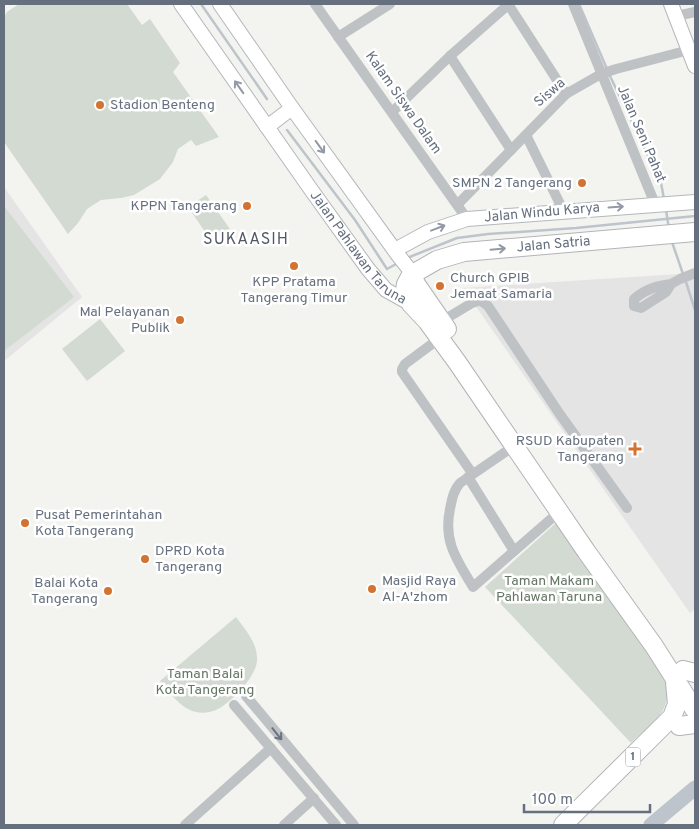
<svg xmlns="http://www.w3.org/2000/svg" width="699" height="829" font-family="Overpass,sans-serif">
<style>
.built{fill:#e3e4e3}
.green{fill:#d3dad1}
.lines{fill:none;stroke-linecap:round;stroke-linejoin:round}
.stream{stroke:#bdc4cb;stroke-width:2.5}
.river{stroke:#bdc4cb;stroke-width:15}
.secondary-casing{stroke:#b4b7bc;stroke-width:16}
.highway-casing{stroke:#b2b4b8;stroke-width:20}
.street{stroke:#bfc2c5;stroke-width:10}
.secondary{stroke:#fff;stroke-width:14}
.highway{stroke:#fff;stroke-width:18}
.oneway{stroke:#939aa5}
.oneway2{stroke:#6a7382}
.poi-dot{fill:#d27331;stroke:#fff;stroke-width:2}
.labels{text-anchor:middle;dominant-baseline:central;stroke-width:5;stroke-linejoin:round;paint-order:stroke}
.shield{fill:#fff;stroke:#939aa5;stroke-width:1}
.shield-label{font-size:12px;font-weight:bold;fill:#656f7e}
.street-label{font-size:14px;fill:#656f7e;stroke:#fff}
.poi-label{font-size:14px;fill:#656f7e;stroke:#fff;text-anchor:start}
.park-label{font-size:14px;fill:#647663;stroke:#fff}
.quarter-label{font-size:16px;letter-spacing:1px;fill:#525964;stroke:#fff}
</style>
<rect width="100%" height="100%" fill="#f3f4f0"/>
<g class="built">
<path d="M4,187l78,110 -78,64z"/>
<path d="M695,273v336l-5,4 -227,-325z"/>
</g>
<g class="green">
<path d="M19,4h108l15,21 8,-6 30,44 -7,9 46,65 -23,9 -5,-6 -13,9 -5,13 -13,17 -26,16 -13,3 -20,2 -14,9 -9,14 -10,11 -64,-92v-125l3,-5z"/>
<path d="M206,195l24,34 -18,13 -24,-35z"/>
<path d="M4,206l70,91 -70,54z"/>
<path d="M100,319l25,32 -38,30 -25,-32z"/>
<path d="M558,521l106,156c12,34 -11,44 -33,66l-146,-156z"/>
<path d="M236,617c10,14 22,26 21,44 -1,16 -27,43 -41,49 -7,3 -18,4 -26,0 -12,-5 -21,-19 -30,-29z"/>
</g>
<g class="lines">
<g class="stream">
<path d="M201,4l66,95"/>
<path d="M579,4l28,65"/>
<path d="M609,74l52,109 3,16"/>
<path d="M287,130l68,90 32,49 11,-6"/>
<path d="M666,210l3,19"/>
<path d="M672,242l11,32"/>
<path d="M407,258l50,-20 31,-4 88,-6 119,-12"/>
<path d="M685,279l10,31"/>
</g>
<path class="river" d="M651,825l44,-37"/>
<defs>
<g id="secondary">
<path id="s1" d="M181,4l131,187 56,78 18,21 25,14"/>
<path d="M220,4l72,104 106,147 11,14 5,4"/>
<path d="M671,4l24,62"/>
<path d="M267,127l25,-19"/>
<path d="M395,250l33,-18 39,-13 228,-17"/>
</g>
<g id="highway">
<path d="M414,273v6l2,5 31,45"/>
<path d="M683,670l12,3"/>
<path id="s2" d="M694,709l-40,-63 -68,-95 -129,-189 -30,-41 -16,-17 -6,-14 1,-6 5,-9 26,-15 27,-8 231,-20"/>
<path d="M679,726l16,-2"/>
<path d="M563,825l109,-108 5,-13 -2,-22"/>
</g>
</defs>
<use href="#secondary" class="secondary-casing"/>
<use href="#highway" class="highway-casing"/>
<g class="street">
<path d="M315,4l152,215"/>
<path d="M508,4l58,90"/>
<path d="M573,4l82,200"/>
<path d="M676,16l19,-4"/>
<path d="M338,37l52,-33"/>
<path d="M450,56l61,94"/>
<path d="M392,112l58,-56 59,-52"/>
<path d="M526,135l37,75"/>
<path d="M458,204l108,-110 35,-20 15,-5 73,-19"/>
<path d="M671,284c-15,2 -25,5 -37,15v7l7,2 25,-16 5,-8 9,-5 15,-6"/>
<path d="M442,321l30,-18 8,-3 8,6 71,107 68,95"/>
<path d="M440,338l-35,26 -3,5v3l70,101"/>
<path d="M514,446l-54,37c-7,8 -8,17 -10,26 -7,33 7,51 23,78l86,-75"/>
<path d="M468,477l46,74"/>
<path d="M246,696l108,129"/>
<path d="M234,705l102,120"/>
<path d="M185,825l86,-77"/>
<path d="M284,825l30,-27"/>
</g>
<use href="#secondary" class="secondary"/>
<use href="#highway" class="highway"/>
</g>
<defs><path id="oneway-shaft" d="M-6 0H5M1.5-3L5.5 0L1.5 3" fill="none" stroke-width="1.6" stroke-linecap="round" stroke-linejoin="round" transform="scale(1.25)"/></defs>
<g class="oneway">
<use href="#oneway-shaft" transform="translate(239 87) rotate(-125)"/>
<use href="#oneway-shaft" transform="translate(320 147) rotate(54)"/>
<use href="#oneway-shaft" transform="translate(616 207) rotate(-4)"/>
<use href="#oneway-shaft" transform="translate(438 228) rotate(-21)"/>
<use href="#oneway-shaft" transform="translate(498 249) rotate(-5)"/>
</g>
<use class="oneway2" href="#oneway-shaft" transform="translate(277 734) rotate(51)"/>
<g class="poi-dot">
<circle cx="100" cy="105" r="5"/>
<circle cx="582" cy="183" r="5"/>
<circle cx="247" cy="206" r="5"/>
<circle cx="294" cy="266" r="5"/>
<circle cx="440" cy="286" r="5"/>
<circle cx="180" cy="320" r="5"/>
<path d="M632.5 441.5h5v5h5v5h-5v5h-5v-5h-5v-5h5z"/>
<circle cx="25" cy="523" r="5"/>
<circle cx="145" cy="559" r="5"/>
<circle cx="372" cy="589" r="5"/>
<circle cx="108" cy="591" r="5"/>
</g>
<g class="labels">
<rect class="shield" x="625.5" y="747.5" width="15" height="19" rx="4"/>
<g class="shield-label">
<text x="633" y="757">1</text>
</g>
<g class="street-label">
<text transform="translate(550 93) rotate(-41)">Siswa</text>
<text transform="translate(403 103) rotate(55)">Kalam Siswa Dalam</text>
<text transform="translate(641 134) rotate(67)">Jalan Seni Pahat</text>
<text transform="translate(542 213) rotate(-5)">Jalan Windu Karya</text>
<text stroke="none"><textPath href="#s2" startOffset="674">Jalan Satria</textPath></text>
<text stroke="none"><textPath href="#s1" startOffset="302">Jalan Pahlawan Taruna</textPath></text>
</g>
<g class="poi-label">
<text x="110" y="105">Stadion Benteng</text>
<text x="572" y="183" text-anchor="end">SMPN 2 Tangerang</text>
<text x="237" y="206" text-anchor="end">KPPN Tangerang</text>
<text x="450" y="278">Church GPIB<tspan x="450" dy="16">Jemaat Samaria</tspan></text>
<text x="294" y="282" text-anchor="middle">KPP Pratama<tspan x="294" dy="16">Tangerang Timur</tspan></text>
<text x="170" y="312" text-anchor="end">Mal Pelayanan<tspan x="170" dy="16">Publik</tspan></text>
<text x="624" y="441" text-anchor="end">RSUD Kabupaten<tspan x="624" dy="16">Tangerang</tspan></text>
<text x="35" y="515">Pusat Pemerintahan<tspan x="35" dy="16">Kota Tangerang</tspan></text>
<text x="155" y="551">DPRD Kota<tspan x="155" dy="16">Tangerang</tspan></text>
<text x="382" y="581">Masjid Raya<tspan x="382" dy="16">Al-A'zhom</tspan></text>
<text x="98" y="583" text-anchor="end">Balai Kota<tspan x="98" dy="16">Tangerang</tspan></text>
</g>
<g class="park-label">
<text x="549" y="581">Taman Makam<tspan x="549" dy="16">Pahlawan Taruna</tspan></text>
<text x="205" y="674">Taman Balai<tspan x="205" dy="16">Kota Tangerang</tspan></text>
</g>
<g class="quarter-label">
<text x="246" y="240">SUKAASIH</text>
</g>
</g>
<rect width="699" height="829" fill="none" stroke="#656f7e" stroke-width="10"/>
<path d="M524 804v8h126v-8" fill="none" stroke="#656f7e" stroke-width="2.5"/>
<text x="532" y="804" font-size="15" fill="#656f7e" stroke="#ffffff" stroke-width="4" paint-order="stroke">100 m</text>
</svg>
